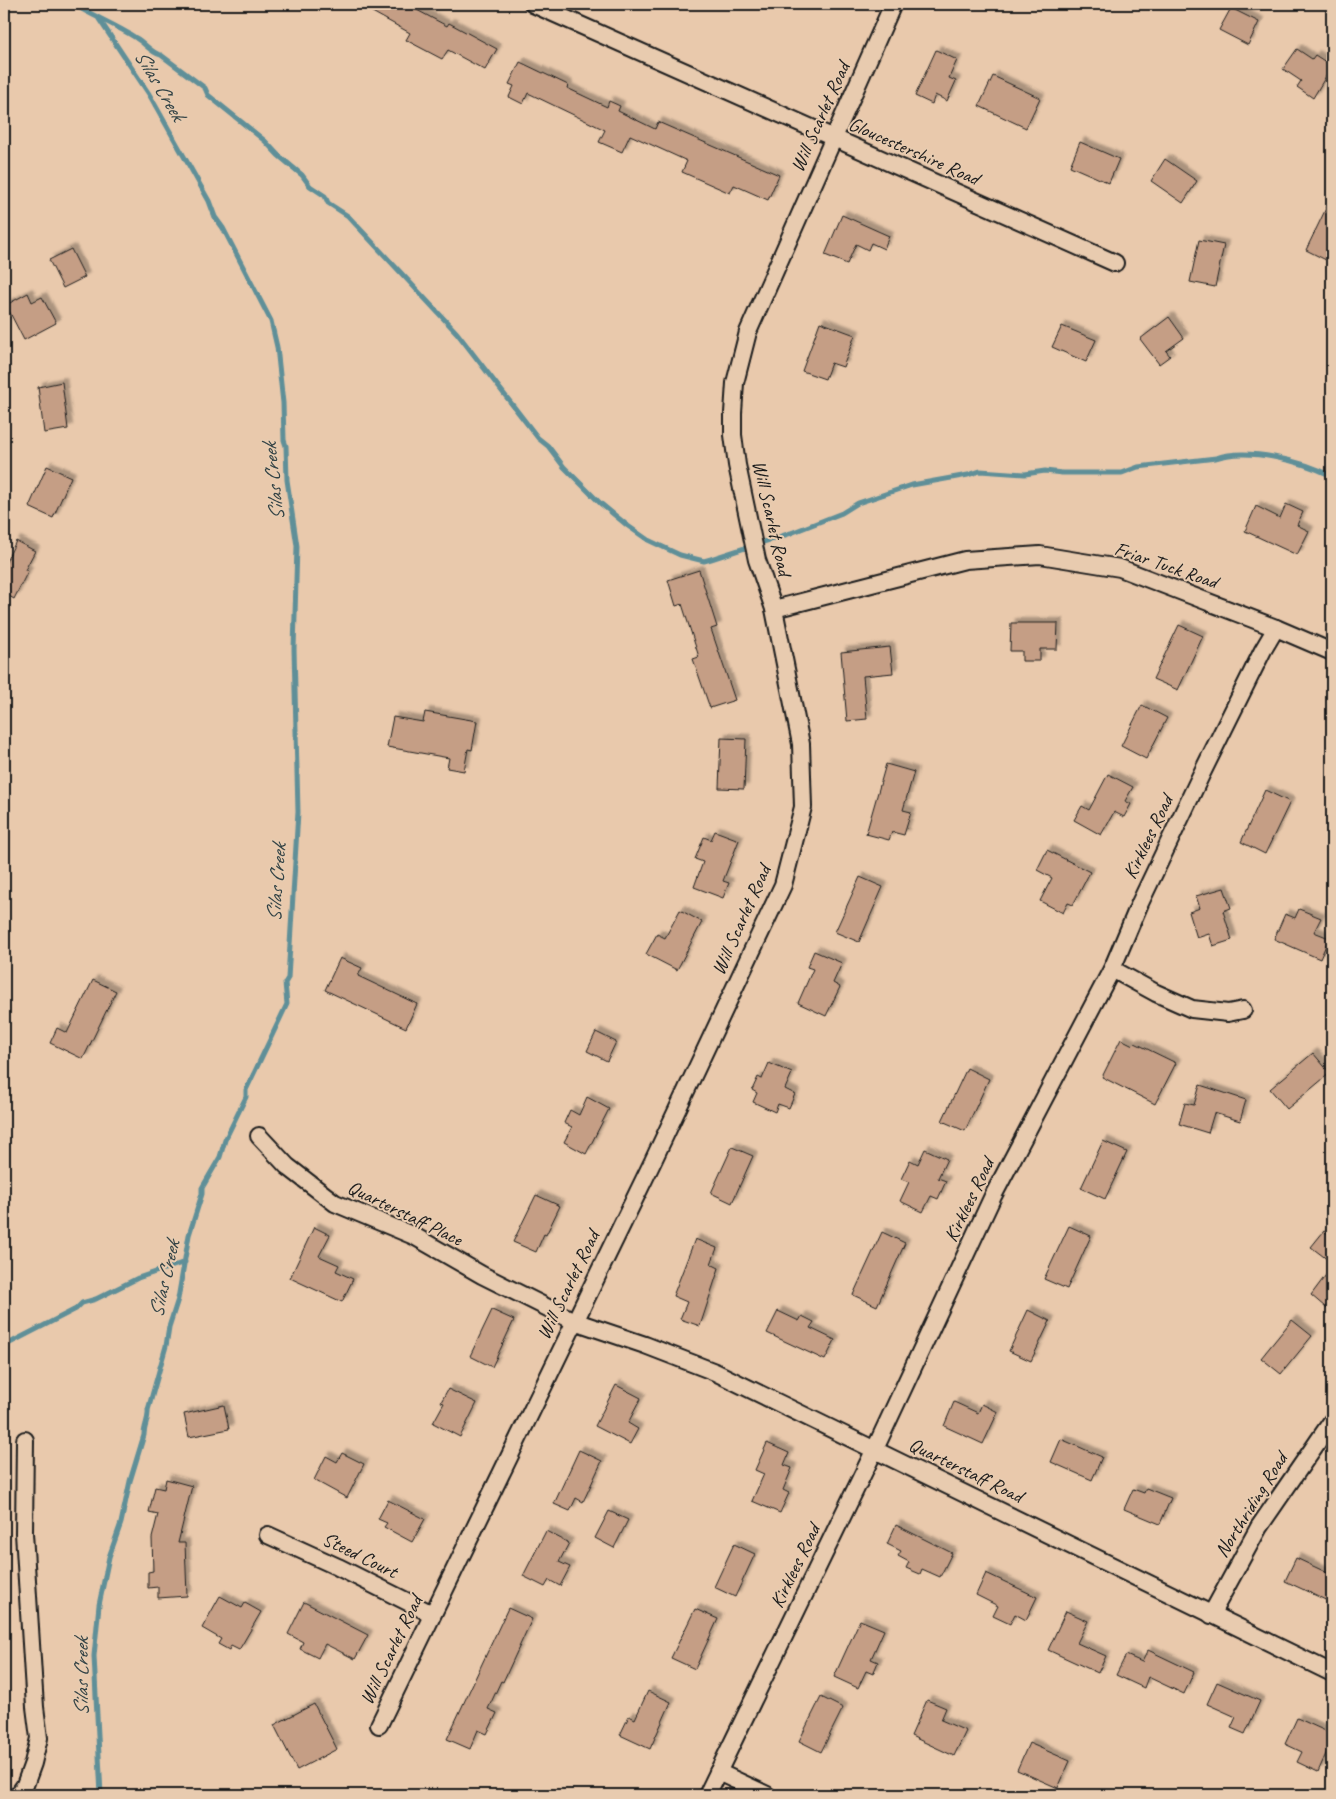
<svg xmlns="http://www.w3.org/2000/svg" width="1336" height="1799" font-family="Caveat,sans-serif">
<style>
.lines{fill:none;stroke-linecap:round;stroke-linejoin:round}
.stream{stroke:#5f8f98;stroke-width:5}
.building{fill:#c59e85;stroke:#1c1c1c;filter:url(#shadow)}
.minor-casing{stroke:#1c1c1c;stroke-width:20}
.minor{stroke:#e8cbaf;stroke-width:16}
.labels{text-anchor:middle;dominant-baseline:central;stroke-width:4;stroke-linejoin:round;paint-order:stroke}
.street-label{font-size:20px;fill:#1c1c1c;stroke:#e8cbaf}
.water-label{font-size:21px;font-style:italic;fill:#324245;stroke:#e8cbaf}
</style>
<defs>
<filter id="shadow"><feDropShadow dx="4.5" dy="-4.5" stdDeviation="1" flood-color="#0004"/></filter>
</defs>
<rect width="100%" height="100%" fill="#e9c9ac"/>
<filter id="ink" filterUnits="userSpaceOnUse"><feTurbulence type="fractalNoise" baseFrequency=".02" numOctaves="2"/><feDisplacementMap in="SourceGraphic" scale="10" xChannelSelector="R" yChannelSelector="G"/><feConvolveMatrix kernelMatrix="1 2 1 2 8 2 1 2 1" color-interpolation-filters="sRGB"/></filter>
<g filter="url(#ink)">
<g class="lines">
<g class="stream">
<path d="M73,4c20,12 43,21 63,34 9,5 15,15 25,17l44,33 3,7 57,46 13,14 24,20 8,11 15,10 3,7 20,13 109,117 81,105 10,8 16,21 36,36 28,23 20,14 32,15 24,6 7,-2 80,-26 51,-20 16,-10 54,-18 56,-10 12,-4 45,3 20,-3 17,2h60l16,-6 78,-9c32,-11 86,3 116,18"/>
<path d="M99,19l50,75 60,107 6,16 8,11 48,93 6,26 6,56 1,37 2,6 1,34 10,66 -3,103 4,163 -10,166 -3,5 2,21 -41,86v7l-21,43 -5,17 -18,31v6l-13,41 -11,64 -9,28 -3,19 -18,64c1,9 -4,16 -4,25l-14,46 -9,42 -12,34 -10,48 -5,51 7,139"/>
<path d="M4,1346l72,-37 6,-6 14,-4 42,-21 47,-16"/>
</g>
</g>
<g class="building">
<path d="M358,4h60l-3,5 32,17 2,-3 48,26 -12,21 -37,-20 -6,9 -36,-19 4,-7z"/>
<path d="M1231,8l28,14 -11,23 -29,-15z"/>
<path d="M1297,49l15,10 3,-4 17,11 -19,32 -16,-11 4,-6 -18,-12z"/>
<path d="M936,50l21,10 -8,18 7,3 -9,20 -12,-6 -3,9 -17,-8z"/>
<path d="M520,62l48,23 -1,3 40,19 2,-6 11,5 -2,5 37,18 3,-7 121,53 -11,25 -34,-15 -4,8 -48,-21 5,-11 -57,-26 -8,17 -23,-10 6,-12 -77,-37 -5,11 -14,-7 5,-11 -5,-2z"/>
<path d="M993,76l47,22 -14,30 -47,-22z"/>
<path d="M1080,142l39,17 -10,24 -39,-17z"/>
<path d="M1165,159l32,22 -14,22 -32,-22z"/>
<path d="M1332,196v67l-26,-13z"/>
<path d="M842,215l47,21 -5,13 -13,-6 -3,7 -12,-6 -9,20 -22,-9z"/>
<path d="M1199,240l25,5 -9,42 -25,-5z"/>
<path d="M71,249l14,28 -22,11 -14,-28z"/>
<path d="M28,293l4,9 10,-5 14,26 -32,17 -18,-35z"/>
<path d="M1169,317l15,21 -18,13 4,5 -11,8 -19,-25z"/>
<path d="M820,322l35,13 -12,32 -12,-4 -6,16 -23,-8z"/>
<path d="M1062,326l34,14 -10,22 -34,-15z"/>
<path d="M62,382l6,47 -24,4 -6,-46z"/>
<path d="M47,466l24,11 -18,41 -24,-11z"/>
<path d="M1286,504l17,8 -6,13 12,6 -12,24 -52,-24 11,-25 24,12z"/>
<path d="M16,541l19,10 -10,19 3,1 -14,28 -10,-6v-27z"/>
<path d="M699,570l18,57 -6,2 24,71 -25,8 -17,-49 6,-2 -17,-53 -6,2 -8,-26z"/>
<path d="M1011,623h47l-1,26h-17v12h-18v-10h-12z"/>
<path d="M1179,625l24,11 -25,54 -25,-11z"/>
<path d="M890,647l3,26 -30,3 4,43 -20,2 -6,-69z"/>
<path d="M1142,705l25,13 -21,41 -25,-13z"/>
<path d="M425,712l52,9 -5,29 -4,-1 -4,22 -17,-3 2,-10 -62,-11 6,-30 30,5z"/>
<path d="M721,738l25,1 -2,50 -25,-1z"/>
<path d="M886,764l28,8 -11,38 8,2 -7,23 -12,-3 -3,8 -23,-6z"/>
<path d="M1108,774l25,13 -8,14 6,3 -7,13 -10,-5 -13,23 -27,-15 8,-14 7,4z"/>
<path d="M1265,790l25,12 -25,52 -24,-12z"/>
<path d="M715,831l24,9 -16,41 6,2 -6,15 -29,-11 9,-25 -8,-3 9,-22 7,3z"/>
<path d="M1047,850l43,22 -17,33 -5,-2 -5,10 -23,-12 12,-23 -15,-8z"/>
<path d="M860,877l23,10 -24,55 -24,-10z"/>
<path d="M1224,888l7,20 -8,3 9,29 -19,6 -4,-12 -12,4 -8,-26 11,-4 -4,-12z"/>
<path d="M1299,909l22,9 -7,14 15,6 -9,21 -46,-20 11,-25 10,4z"/>
<path d="M680,910l22,12 -25,48 -31,-16 11,-20 8,4z"/>
<path d="M814,951l28,12 -9,20 7,4 -14,29 -28,-13 15,-34 -6,-2z"/>
<path d="M340,958l22,10 -4,8 59,28 -11,24 -81,-38z"/>
<path d="M93,980l23,11 -33,68 -33,-16 7,-15 10,5z"/>
<path d="M596,1032l20,10 -9,19 -20,-10z"/>
<path d="M1121,1039l12,6 2,-2 41,20 -21,41 -53,-27z"/>
<path d="M1313,1053l17,20 -43,36 -17,-20z"/>
<path d="M769,1063l23,10 -7,16 10,5 -6,14 -11,-4 -3,8 -22,-10 4,-9 -5,-3 6,-13 4,2z"/>
<path d="M967,1068l22,11 -24,52 -23,-10z"/>
<path d="M1200,1085l46,15 -6,21 -26,-8 -6,20 -29,-9 6,-21 9,2z"/>
<path d="M587,1097l22,12 -23,45 -22,-12 8,-15 -8,-4 6,-13 9,5z"/>
<path d="M1103,1141l24,11 -22,47 -24,-11z"/>
<path d="M732,1147l21,9 -21,47 -21,-10z"/>
<path d="M925,1149l22,10 -9,19 8,3 -8,18 -7,-3 -8,16 -23,-11 9,-19 -8,-3 9,-19 8,4z"/>
<path d="M536,1195l24,11 -14,29 -2,-1 -8,18 -23,-10z"/>
<path d="M1069,1226l22,10 -24,53 -23,-10z"/>
<path d="M314,1227l16,8 -11,21 20,9 -3,6 17,8 -11,23 -52,-24z"/>
<path d="M1324,1231l8,6v26l-21,-16z"/>
<path d="M882,1232l23,11 -28,63 -24,-11z"/>
<path d="M695,1239l22,9 -6,16 8,4 -19,58 -20,-7 7,-17 -14,-6z"/>
<path d="M1332,1267v46l-21,-18z"/>
<path d="M492,1310l22,10 -22,47 -22,-11z"/>
<path d="M1028,1310l22,11 -19,40 -22,-10z"/>
<path d="M778,1311l21,10 3,-5 12,6 -4,6 25,12 -10,20 -58,-27z"/>
<path d="M1292,1320l20,16 -31,38 -20,-16z"/>
<path d="M616,1385l25,13 -13,25 10,6 -8,15 -35,-18z"/>
<path d="M448,1389l29,14 -17,34 -27,-14 11,-20 -3,-1z"/>
<path d="M954,1402l24,11 4,-9 16,8 -15,32 -39,-18z"/>
<path d="M224,1405l5,24 -40,8 -5,-23z"/>
<path d="M1061,1439l41,18 -10,23 -41,-18z"/>
<path d="M767,1443l22,10 -5,12 8,3 -9,22 6,3 -9,20 -28,-12 12,-27 -9,-4z"/>
<path d="M579,1450l23,11 -19,41 -7,-4 -6,13 -16,-7z"/>
<path d="M342,1453l22,11 -17,34 -33,-18 12,-24 11,6z"/>
<path d="M166,1479l26,7 -14,57h7l2,53 -29,2v-11l-10,1v-16l5,-1 -1,-33 6,-24 -9,-2 6,-25 9,2z"/>
<path d="M1146,1488l25,10 -11,26 -36,-15 9,-20 11,4z"/>
<path d="M388,1500l37,19 -13,23 -28,-15 3,-4 -9,-4z"/>
<path d="M609,1511l19,9 -14,28 -19,-10z"/>
<path d="M896,1525l56,28 -12,24 -18,-8 -2,5 -14,-6 3,-6 -11,-6 3,-5 -14,-7z"/>
<path d="M546,1531l23,12 -10,19 11,5 -10,19 -11,-6 -4,7 -22,-11z"/>
<path d="M734,1544l21,10 -20,43 -21,-10z"/>
<path d="M1296,1558l36,17v28l-47,-22z"/>
<path d="M986,1573l51,24 -11,23 -11,-6 -5,10 -17,-8 5,-10 -22,-11z"/>
<path d="M220,1596l22,12 3,-5 16,9 -22,38 -8,-4 -2,4 -11,-6 3,-5 -19,-11z"/>
<path d="M304,1602l64,33 -13,24 -30,-15 -7,14 -18,-9 3,-7 -15,-8z"/>
<path d="M508,1608l24,11 -29,63 -2,-1 -13,28 9,4 -10,21 -9,-4 -8,19 -23,-10z"/>
<path d="M695,1609l23,10 -23,50 -24,-11z"/>
<path d="M1066,1611l22,10 -11,22 29,13 -8,17 -50,-23z"/>
<path d="M860,1620l24,10 -13,29 7,3 -5,12 -7,-3 -8,17 -24,-11z"/>
<path d="M1148,1650l46,22 -10,22 -36,-17 -4,11 -28,-13 10,-20 16,7z"/>
<path d="M1217,1682l43,19 -15,33 -14,-6 5,-11 -29,-13z"/>
<path d="M648,1691l23,11 -21,47 -30,-14 9,-19 6,3z"/>
<path d="M821,1697l22,11 -22,44 -22,-11z"/>
<path d="M927,1700l19,8 -5,12 25,11 -12,25 -43,-20z"/>
<path d="M314,1704l23,45 -40,21 -23,-45z"/>
<path d="M1297,1718l35,16v6l-14,32 -21,-10 5,-10 -17,-8z"/>
<path d="M1029,1743l41,18 -12,27 -41,-18z"/>
</g>
<g class="lines">
<defs>
<g id="minor">
<path d="M533,4l582,259"/>
<path d="M774,609l191,-49 75,-5 80,13 156,60 56,24"/>
<path d="M1112,969l44,24 36,16 36,4 15,-3"/>
<path d="M259,1136l28,30 48,37 79,33 68,39 92,46 71,24 70,27 617,301"/>
<path d="M268,1535l70,32 94,47"/>
<path d="M1211,1615l48,-88 73,-106"/>
<path d="M379,1725l274,-564 130,-276 20,-78 -2,-63 -27,-135 -17,-49 -20,-95 -4,-30v-22l2,-30 13,-51 145,-328"/>
<path d="M718,1772l49,23"/>
<path d="M18,1795l7,-10 8,-22 6,-25 -4,-31 -11,-174 1,-93"/>
<path d="M707,1795l168,-346 118,-253 119,-227 28,-66 61,-128 62,-125 13,-22"/>
</g>
</defs>
<use href="#minor" class="minor-casing"/>
<use href="#minor" class="minor"/>
</g>
</g>
<g class="labels">
<g class="street-label">
<text transform="translate(820 117) rotate(-66)">Will Scarlet Road</text>
<text transform="translate(914 151) rotate(24)">Gloucestershire Road</text>
<text transform="translate(772 518) rotate(77)">Will Scarlet Road</text>
<text transform="translate(1166 565) rotate(19)">Friar Tuck Road</text>
<text transform="translate(1148 837) rotate(-64)">Kirklees Road</text>
<text transform="translate(741 920) rotate(-66)">Will Scarlet Road</text>
<text transform="translate(969 1200) rotate(-64)">Kirklees Road</text>
<text transform="translate(405 1213) rotate(26)">Quarterstaff Place</text>
<text transform="translate(568 1285) rotate(-64)">Will Scarlet Road</text>
<text transform="translate(966 1470) rotate(26)">Quarterstaff Road</text>
<text transform="translate(1251 1505) rotate(-58)">Northriding Road</text>
<text transform="translate(360 1555) rotate(26)">Steed Court</text>
<text transform="translate(795 1566) rotate(-64)">Kirklees Road</text>
<text transform="translate(391 1650) rotate(-64)">Will Scarlet Road</text>
</g>
<g class="water-label">
<text transform="translate(160 85) rotate(59)">Silas Creek</text>
<text transform="translate(273 482) rotate(-96)">Silas Creek</text>
<text transform="translate(276 883) rotate(-86)">Silas Creek</text>
<text transform="translate(164 1279) rotate(-77)">Silas Creek</text>
<text transform="translate(81 1677) rotate(-90)">Silas Creek</text>
</g>
</g>
<rect width="1336" height="1799" fill="none" stroke="#e8cbaf" stroke-width="20"/>
<rect x="10" y="10" width="1316" height="1779" fill="none" stroke="#1c1c1c" stroke-width="2" filter="url(#ink)"/>
</svg>
